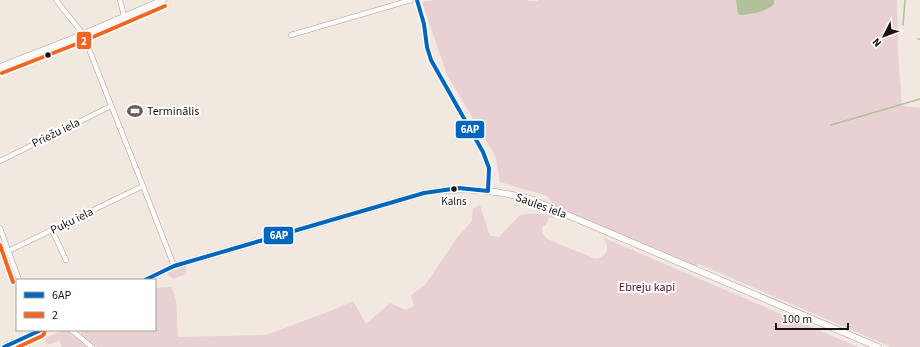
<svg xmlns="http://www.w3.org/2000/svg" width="920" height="347" font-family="'Source Sans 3',sans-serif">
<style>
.green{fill:#e9d0d3}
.water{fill:#b0c19c}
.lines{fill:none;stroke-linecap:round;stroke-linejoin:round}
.stream{stroke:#b0c19c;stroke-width:1.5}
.minor-casing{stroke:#a8a29b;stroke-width:5.5}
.tertiary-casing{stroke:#a8a29b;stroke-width:7}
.minor{stroke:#fdfcfa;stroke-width:4.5}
.tertiary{stroke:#fdfcfa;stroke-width:6}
.bus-1-casing{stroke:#fff;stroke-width:7}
.bus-2-casing{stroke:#fff;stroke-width:7}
.bus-1{stroke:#0065bd;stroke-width:4}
.bus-2{stroke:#f26522;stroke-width:4}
.bus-dot{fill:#19140f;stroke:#fff;stroke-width:1.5}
.labels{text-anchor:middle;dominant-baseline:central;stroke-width:4;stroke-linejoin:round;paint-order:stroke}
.bus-label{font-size:11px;fill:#19140f;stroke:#fff}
.poi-label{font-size:12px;fill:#19140f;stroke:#fff;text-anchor:start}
.street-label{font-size:12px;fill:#19140f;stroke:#fff}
.park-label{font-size:12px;fill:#520e30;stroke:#fff}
.line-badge{stroke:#fff;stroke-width:1.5}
.badge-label{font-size:11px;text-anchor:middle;font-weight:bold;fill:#fff}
</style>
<rect width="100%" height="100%" fill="#f1e8df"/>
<g class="green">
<path d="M434,0h94l1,1h9v-1h359l1,53 4,53 18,2v239h-29l-192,-83 -3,2 -141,-59 -8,-11 -47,-14 -4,-25 -49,-82 -25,-73z"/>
<path d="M480,205l10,31 9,1 21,-22c12,-2 24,-2 35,2l-6,1 -4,8 -2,-1c-2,6 0,10 4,14l46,19c14,2 19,-13 9,-21l256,110h-761l-16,-13v-4h74v-42l16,-1 5,12 2,38 88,-2 72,-27 15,-7 13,23 24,-21 16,7 8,-4 -3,-11 14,-10 32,-47 15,-17 1,-12z"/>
<path d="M186,266c2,8 -5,10 -12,13l-6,-4 -1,-2z"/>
<path d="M65,330l22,17h-25l-4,-9 1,3 -12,4 -3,-7z"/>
</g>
<path class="water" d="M736,0h38v4c-8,8 -24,11 -36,11z"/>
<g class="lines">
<g class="stream">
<path d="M903,25l2,-25"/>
<path d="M918,39h2"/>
<path d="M831,125l89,-26"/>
</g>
<defs>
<g id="minor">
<path d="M56,0l27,34 60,152 31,80"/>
<path d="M120,0l4,16"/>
<path d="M417,0l7,24 3,23 4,13 52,92 6,16 -1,23"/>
<path d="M291,35l120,-35"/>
<path d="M0,161l111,-55"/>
<path d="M0,228l19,52"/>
<path d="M52,230l14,30"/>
<path d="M0,255l143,-69"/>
<path d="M71,330l21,17"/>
<path d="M23,339l4,8"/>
</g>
<g id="tertiary">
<path d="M0,67l77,-30 86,-37"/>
<path d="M145,280l29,-14 250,-73c36,-7 71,-3 106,6l348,148"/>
<path d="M4,347l37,-17"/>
</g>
</defs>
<use href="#minor" class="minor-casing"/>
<use href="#tertiary" class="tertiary-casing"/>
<use href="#minor" class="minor"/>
<use href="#tertiary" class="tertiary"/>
<defs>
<g id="bus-1">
<path d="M145,280l29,-14 250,-73 35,-5 29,3 1,-23 -6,-16 -52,-92 -4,-13 -3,-23 -7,-24"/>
<path d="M4,347l37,-17"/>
</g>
<g id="bus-2">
<path d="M2,73l77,-30 86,-37"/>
<path d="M0,245l13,37"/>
<path d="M18,347l24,-11 2,-2 1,-4"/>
</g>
</defs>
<use href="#bus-1" class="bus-1-casing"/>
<use href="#bus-2" class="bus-2-casing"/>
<use href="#bus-1" class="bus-1"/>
<use href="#bus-2" class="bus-2"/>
</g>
<defs>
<symbol id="stadium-bare" viewBox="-9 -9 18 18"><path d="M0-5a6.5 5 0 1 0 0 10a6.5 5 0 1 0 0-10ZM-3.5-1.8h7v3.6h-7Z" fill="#655e58" stroke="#fff" stroke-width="2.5" paint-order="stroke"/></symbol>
</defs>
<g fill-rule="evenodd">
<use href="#stadium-bare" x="124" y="100" width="22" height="22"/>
</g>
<g class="bus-dot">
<circle cx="48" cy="55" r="3.5"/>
<circle cx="454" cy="189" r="3.5"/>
</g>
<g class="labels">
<g class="bus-label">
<text x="454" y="201">Kalns</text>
</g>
<g class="poi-label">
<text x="147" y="111">Terminālis</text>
</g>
<g class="street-label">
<text transform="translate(56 133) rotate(-26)">Priežu iela</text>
<text transform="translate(541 206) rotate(20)">Saules iela</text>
<text transform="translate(72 221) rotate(-26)">Puķu iela</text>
</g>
<g class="park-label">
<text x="647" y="287">Ebreju kapi</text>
</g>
</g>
<g class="line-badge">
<rect x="76" y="31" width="16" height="19" rx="4" fill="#f26522"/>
<rect x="455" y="120" width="30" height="19" rx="4" fill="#0065bd"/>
<rect x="263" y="226" width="31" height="19" rx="4" fill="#0065bd"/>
</g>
<g class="badge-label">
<text x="84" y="45">2</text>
<text x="470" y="133">6AP</text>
<text x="279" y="239">6AP</text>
</g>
<rect x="16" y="279" width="140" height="52" fill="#ffffff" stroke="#a3a19f"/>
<rect x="24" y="292" width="20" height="6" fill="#0065bd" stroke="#a3a19f"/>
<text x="52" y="299" font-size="12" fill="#19140f">6AP</text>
<rect x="24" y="312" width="20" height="6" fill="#f26522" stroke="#a3a19f"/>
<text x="52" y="319" font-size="12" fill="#19140f">2</text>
<g transform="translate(884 36) rotate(228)" stroke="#ffffff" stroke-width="3" paint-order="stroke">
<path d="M0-3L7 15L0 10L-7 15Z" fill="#19140f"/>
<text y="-6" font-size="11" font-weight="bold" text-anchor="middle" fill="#19140f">N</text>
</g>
<path d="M776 323v6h72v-6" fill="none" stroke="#19140f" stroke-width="2"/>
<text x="782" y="323" font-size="12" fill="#19140f" stroke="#ffffff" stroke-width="3" paint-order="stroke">100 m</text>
</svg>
